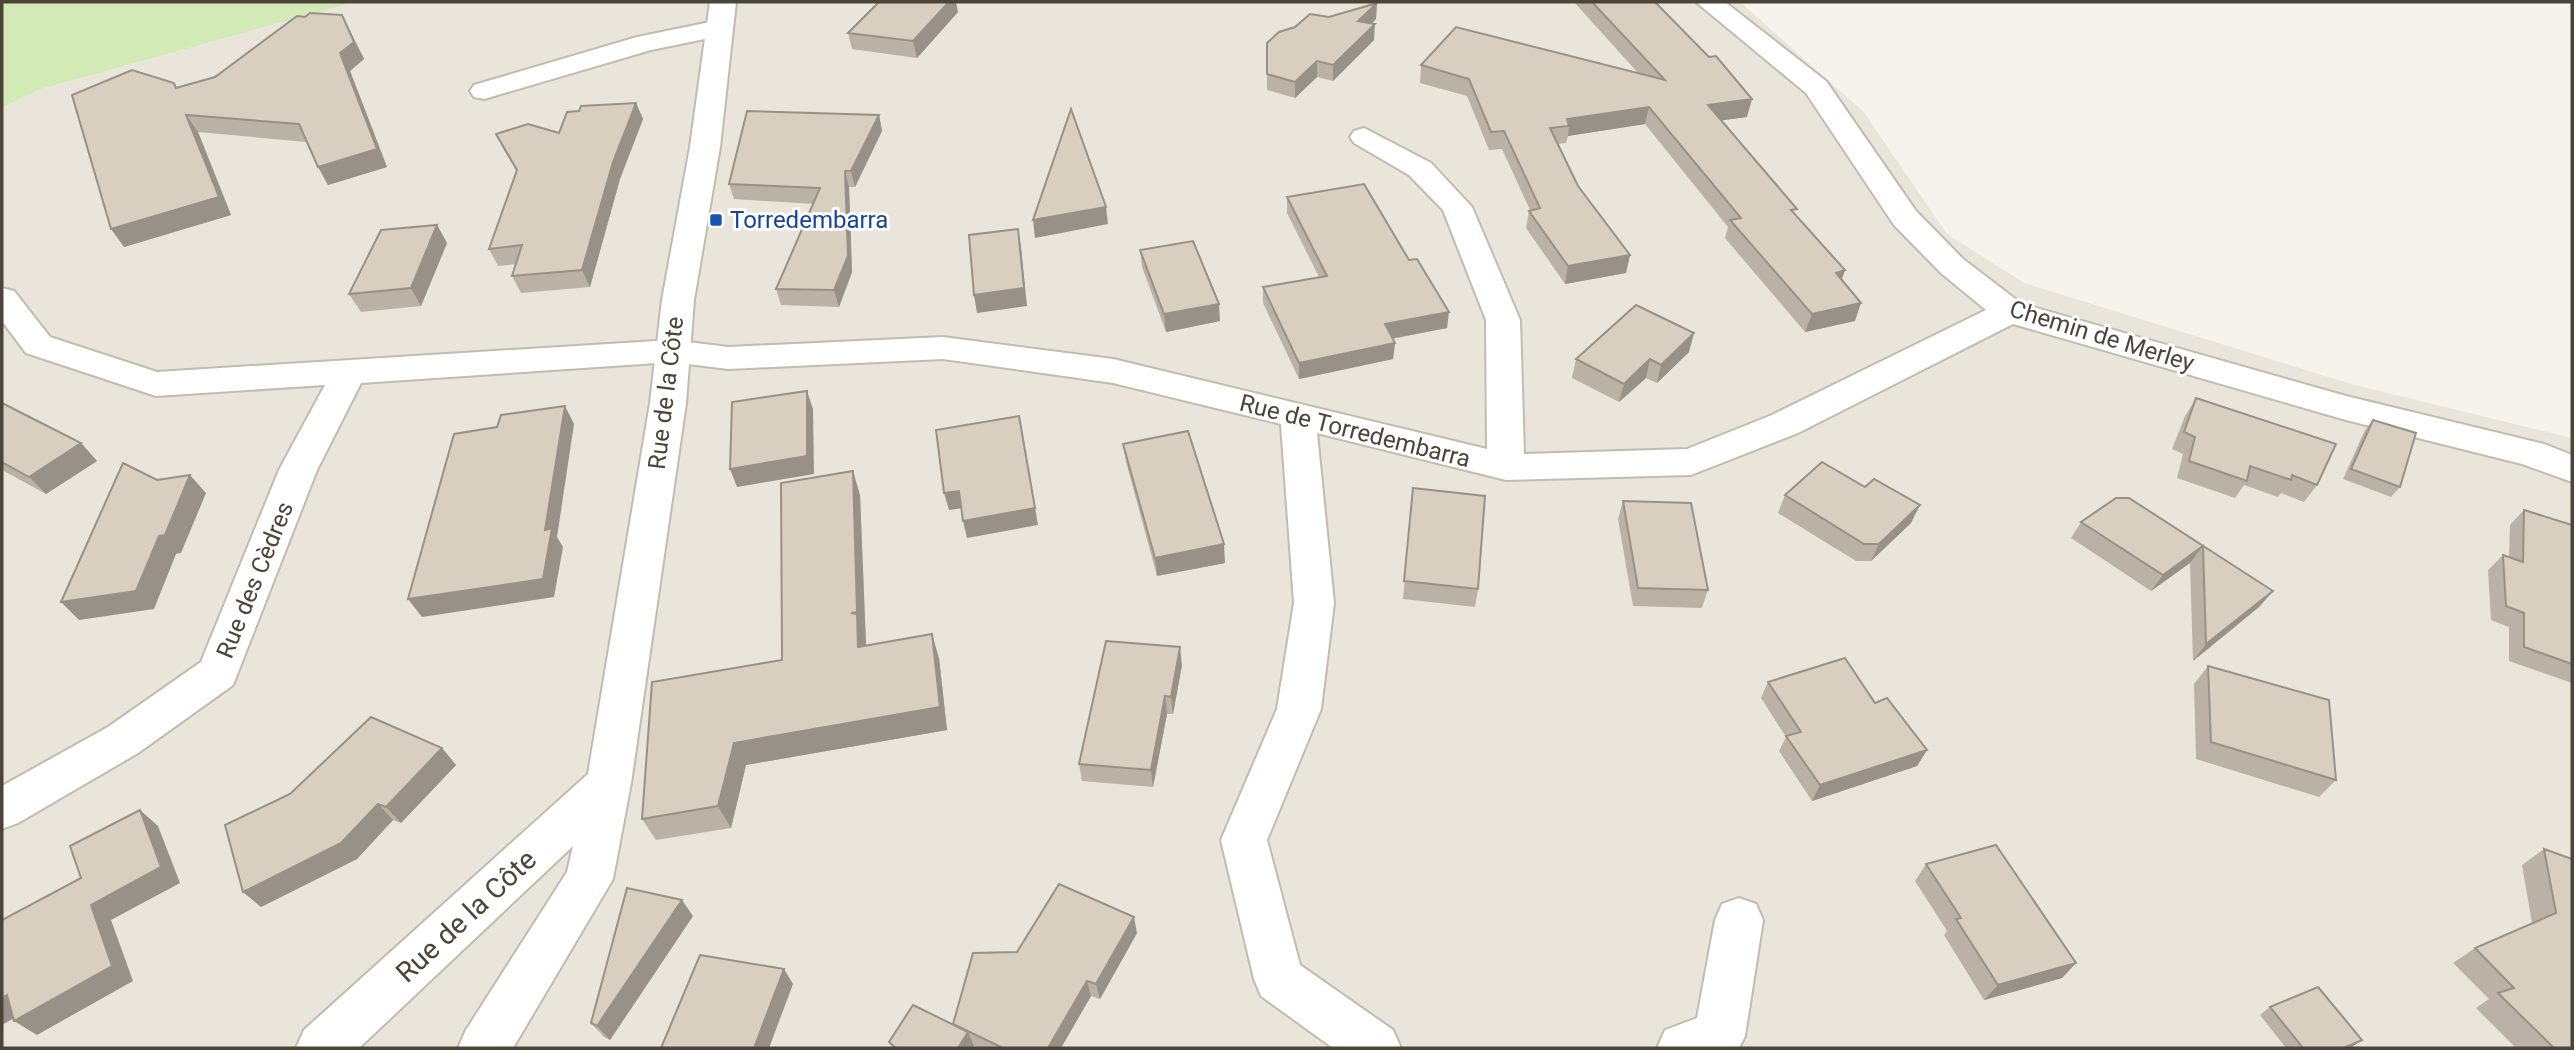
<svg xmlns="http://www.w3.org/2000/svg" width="2574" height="1050" font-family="Roboto,sans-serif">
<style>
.residential{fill:#eae5da}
.green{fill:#d2eab5}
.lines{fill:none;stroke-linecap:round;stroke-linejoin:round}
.minor-casing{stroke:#c2bbae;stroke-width:4}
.tertiary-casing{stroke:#c2bbae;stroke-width:4}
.minor{fill:#fff;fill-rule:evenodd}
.tertiary{fill:#fff;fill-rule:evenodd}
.wall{fill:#bab2a6}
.shaded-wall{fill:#979187}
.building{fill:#d8cfc1;stroke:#979187;stroke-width:2}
.transit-dot{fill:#1a4fb4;stroke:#fff;stroke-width:2.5}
.labels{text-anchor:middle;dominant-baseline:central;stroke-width:6;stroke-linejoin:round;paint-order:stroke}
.transit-label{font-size:24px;fill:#164399;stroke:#fff;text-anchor:start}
.street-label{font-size:24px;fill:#4b4439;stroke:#fff}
.near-street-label{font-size:28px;fill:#4b4439;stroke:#fff}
</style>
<rect width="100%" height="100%" fill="#f6f3ec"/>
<path class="residential" d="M355,2h1385l123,109 84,123 77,49 327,101 221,54v610h-2570v-940l39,-19z"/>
<path class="green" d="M2,2h353l-314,87 -39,19z"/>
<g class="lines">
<defs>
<g id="minor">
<path d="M1696,2h29l101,79 90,130 47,48 59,45 324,92 198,48 28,11v27l-50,-18 -176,-44 -333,-96 -215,109 -107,42 -185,5 -189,-47 17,170 -13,106 -54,131 33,125 93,65 8,18h-68l-72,-52 -7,-17 -33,-139 56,-131 17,-106 -13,-179 -168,-41 -170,-24 -215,10 -56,-7 -311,21 -44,87 -84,215 -95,68 -120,70 -16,6v-43l106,-59 93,-65 78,-192 46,-85 -169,11 -12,-4 -118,-39 -24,-32v-33l12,3 36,46 107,35 515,-32 56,7 215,-10 170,22 374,90 -1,-129 -43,-110 -34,-35 -55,-32 -4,-6 4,-6 10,-3 67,35 41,44 48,113 4,134 163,-5 85,-34 214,-105 -45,-37 -47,-48 -88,-132z"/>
<path d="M720,20l9,2 4,6 -4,6 -78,16 -167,49 -10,-2 -4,-6 4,-6 163,-48z"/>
<path d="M1739,898l17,6 7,16 -18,116 -6,12h-82l8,-18 32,-12 18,-98 7,-16z"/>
</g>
<path id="tertiary" d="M710,2h26l-16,145 -26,153 -8,103 -55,380 -18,96 -100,169h-55l8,-18 101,-158 6,-26 -214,202h-63l8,-18 284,-256 62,-371 12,-103 28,-153z"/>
</defs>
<use href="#minor" class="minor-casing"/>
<use href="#tertiary" class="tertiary-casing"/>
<use href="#minor" class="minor"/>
<use href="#tertiary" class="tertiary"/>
</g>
<g class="wall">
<path d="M1574,2h81l92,115 -27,3 75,94 47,66 13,41 -50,11 -80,-94 3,-11 -83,-103 -77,12 -2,7 -8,1 20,42 52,69 -4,18 -61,11 -39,-56 3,-17 1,-1 -28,-61 -13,1 -22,-54 -47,-13 1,-18 218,9z"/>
<path d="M1377,3l-1,16 -4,4 2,17 -41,41 -16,-4 -22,21 -28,-8v-47l62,-26z"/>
<path d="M958,12l-41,46 -65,-9 -4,-16z"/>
<path d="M342,15l22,44 -14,12 37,96 -59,18 -22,-43 -108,-10 33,83 -107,32 53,-160 38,-10 90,-60z"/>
<path d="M636,103l7,16 -23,60 -30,108 -69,6 -9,-17 4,-12 -18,2 -9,-17 28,-77 -13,-22 -8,-16 63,-1 20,-22z"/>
<path d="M879,115l3,16 -27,56h-6l3,85 -13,35 -58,-2 -5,-16 38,-85 -80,-5 -5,-15z"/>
<path d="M1287,197l160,131 -55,11 3,4 -2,16 -94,20 -36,-76v-16l56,-10 -32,-64z"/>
<path d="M437,225l10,18 -26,63 -60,6 -12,-18z"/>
<path d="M1140,250l80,71 -54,11 -24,-65z"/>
<path d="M1689,352l-32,31 -11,-5 -27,24 -47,-24 4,-19z"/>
<path d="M2196,398l121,87 -13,17 -23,-9 -3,4 -34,-12 -9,13 -58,-20 6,-24 -11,-5 13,-33z"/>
<path d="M2,403l79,40 16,18 -51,33 -44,-24z"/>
<path d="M2373,420l27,67 -9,10 -48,-18 22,-49z"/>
<path d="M1123,444l102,119 -68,13 -31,-114z"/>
<path d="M1865,487l46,36 -40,38h-15l-78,-48 7,-18z"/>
<path d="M1413,488l65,101 -3,18 -72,-8z"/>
<path d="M860,495l6,151 73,12 8,72 -201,35 -15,63 -75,12 -14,-21 140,-159z"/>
<path d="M2129,498l144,93 -14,16 -66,54 -3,-98 -39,28 -80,-53 10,-16z"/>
<path d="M1623,501l85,89 -6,18 -69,-2 -15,-87z"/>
<path d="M2524,510l48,15v158l-63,-22v-34l-18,-7 -3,-50 15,-15 6,2 1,-32z"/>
<path d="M1182,665l-9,49h-6l-14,73 -71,-6 -3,-17z"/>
<path d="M2208,666l128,114 -17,17 -123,-38 -2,-75z"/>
<path d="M1768,682l107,21 52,47 -10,16 -105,35 -33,-50 7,-14 -25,-39z"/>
<path d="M442,748l14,17 -55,58 -8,-3 -36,39 -96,48 -18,-15z"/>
<path d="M2544,849l28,10v189h-56l-40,-40 13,-9 -36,-36 22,-15 57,-25 -10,-58z"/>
<path d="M1926,864l150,99 -14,15 -78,22 -40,-65 3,-4 -32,-50z"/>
<path d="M693,916l-83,124 -6,-3 -13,-14z"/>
<path d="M1137,933l-37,66 -9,-3 -30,52h-82l-5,-2 -1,2h-80l-4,-6 64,-17 64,-73z"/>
<path d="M2270,1007l92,33 -12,8h-64l-26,-33z"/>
</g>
<g class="shaded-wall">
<path d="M949,2h7l2,10 -41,46 -4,-17z"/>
<path d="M1377,3l-1,16 -19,19 1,-17z"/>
<path d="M342,15l22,44 -14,12 37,96 -59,18 -10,-18 22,-114z"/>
<path d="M1375,24l-1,16 -41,41v-16z"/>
<path d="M1317,61v16l-22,21v-16z"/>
<path d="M1752,99l-5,18 -44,6 5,-18z"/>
<path d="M636,103l7,16 -23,60 -30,108 -8,-17 31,-108z"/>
<path d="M1649,107l-4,17 -77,12 1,-10 -2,-7z"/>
<path d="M186,115l12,17 33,83 -107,32 -13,-18z"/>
<path d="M879,115l3,16 -27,56 -4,-16z"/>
<path d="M845,171l4,16 3,85 -13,35 -5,-17z"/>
<path d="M1106,207l2,17 -73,14 -2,-18z"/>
<path d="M437,225l10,18 -26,63 -10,-18z"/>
<path d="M1018,229l3,18 6,59 -50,7 -3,-18z"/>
<path d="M1630,255l-4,18 -61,11 3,-18z"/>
<path d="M1845,270l-6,18 -3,-15z"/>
<path d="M1861,303l-6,18 -50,11 7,-18z"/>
<path d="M1219,304l1,17 -54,11 -2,-18z"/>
<path d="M1449,312l-2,16 -63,12 1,-16z"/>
<path d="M1694,333l-5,19 -32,31 4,-18z"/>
<path d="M1395,343l-2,16 -94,20v-16z"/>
<path d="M1650,359l-4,19 -27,24 5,-18z"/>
<path d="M807,391l6,18 1,65 -77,13 -7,-18z"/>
<path d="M565,406l9,18 -17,113 6,10 -9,50 -132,20 -14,-18 137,-69z"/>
<path d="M1019,416l19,109 -71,13 -4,-17z"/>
<path d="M81,443l16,18 -51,33 -17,-17z"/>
<path d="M853,471l7,24 7,175 -9,-23 -7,-34z"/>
<path d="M190,475l16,18 -25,60 -5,1 -22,55 -75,11 -18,-18 98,-66z"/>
<path d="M959,491l4,17 -14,2 -5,-17z"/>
<path d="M1920,505l-9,18 -40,38 8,-17z"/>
<path d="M1224,544l1,19 -68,13 -2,-18z"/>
<path d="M2203,546l-13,17 -39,28 12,-16z"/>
<path d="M2273,591l-14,16 -66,54 13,-17z"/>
<path d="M932,634l7,24 8,72 -201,35 -15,63 -13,-22 16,-63z"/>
<path d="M1180,647l2,18 -9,49 -2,-17z"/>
<path d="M1165,696l2,18 -14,73 -2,-17z"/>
<path d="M442,748l14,17 -55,58 -15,-16z"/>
<path d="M1927,750l-10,16 -105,35 8,-16z"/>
<path d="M378,804l15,16 -36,39 -96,48 -18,-15z"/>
<path d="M140,810l18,16 22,57 -69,37 22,61 -96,54 -23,-14 77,-116z"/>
<path d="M682,900l11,16 -83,124 -13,-14z"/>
<path d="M1134,917l3,16 -37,66 -4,-15z"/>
<path d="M2076,963l-14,15 -78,22 14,-15z"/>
<path d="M784,969l9,15 -24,64h-15z"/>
<path d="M1087,981l4,15 -30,52h-13z"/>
<path d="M7,995l23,14 -28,16v-27z"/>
<path d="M968,1032l6,14 -1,2h-15z"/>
<path d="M2362,1040l-12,8h-6z"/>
</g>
<g class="building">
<path d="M879,2h70l-36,39 -65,-8z"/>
<path d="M1592,2h63l54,55 7,-1 36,43 -44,6 89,104 -6,1 54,60 -9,3 25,30 -49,11 -82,-94 11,-2 -92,-111 -82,12 2,7 -19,2 28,58 52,69 -62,11 -39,-55 11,-3 -36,-77 -13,1 -22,-53 -48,-14 35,-38 209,53z"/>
<path d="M1377,3l-19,18 17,3 -42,41 -16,-4 -22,21 -28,-8v-31l12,-11 16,-5 15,-13 19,3z"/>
<path d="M310,13l32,2 12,27 -14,11 37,96 -59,18 -19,-43 -113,-9 33,82 -108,32 -39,-134 60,-25 42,13 2,5 39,-11 82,-61 8,1z"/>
<path d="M636,103l-23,59 -31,108 -70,6 10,-31 -33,4 28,-79 -21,-36 32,-10 31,9 8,-21 12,-1 2,-5z"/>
<path d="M1071,109l35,98 -73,13z"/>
<path d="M747,111l132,4 -28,56h-6l3,85 -14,34 -58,-1 44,-101 -91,-4z"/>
<path d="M1364,184l45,76 8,-1 32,53 -64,12 10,19 -96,20 -36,-76 64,-11 -40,-79z"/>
<path d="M437,225l-26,63 -62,6 32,-64z"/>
<path d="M1018,229l6,59 -50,7 -5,-60z"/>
<path d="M1193,241l26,63 -55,10 -24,-64z"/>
<path d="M1636,305l58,28 -33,32 -11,-6 -26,25 -48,-25z"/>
<path d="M807,391v65l-77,13 2,-67z"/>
<path d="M2196,398l140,46 -19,41 -25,-10 -1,5 -41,-14 -3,15 -58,-20 6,-24 -11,-5z"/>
<path d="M2,403l79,40 -52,34 -27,-15z"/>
<path d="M565,406l-20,124 7,-2 -9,51 -135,20 46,-165 43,-7 4,-12z"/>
<path d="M1019,416l16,92 -72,13 -4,-30 -15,2 -8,-63z"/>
<path d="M2373,420l43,13 -16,54 -49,-18z"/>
<path d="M1188,431l36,113 -69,14 -32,-114z"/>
<path d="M1822,462l43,25 9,-8 46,26 -41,39h-15l-79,-49z"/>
<path d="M123,463l34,17 33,-5 -25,60 -6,1 -23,55 -75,11z"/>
<path d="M853,471l4,141 -6,1 6,1 1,33 74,-13 8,73 -206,36 -16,63 -76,13 10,-137 130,-22 -1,-177z"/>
<path d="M1413,488l72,8 -7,93 -74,-8z"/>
<path d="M2116,498h13l144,93 -67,53 -3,-98 -40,29 -82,-53z"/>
<path d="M1623,501l68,2 17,87 -70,-2z"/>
<path d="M2524,510l48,15v139l-48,-17v-34l-18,-7 -3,-51 20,7z"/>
<path d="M1106,641l74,6 -9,50 -6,-1 -14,74 -72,-6z"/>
<path d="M1845,658l30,45 12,-5 40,52 -107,35 -34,-49 15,-4 -33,-50z"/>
<path d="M2208,666l121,34 7,80 -125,-38z"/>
<path d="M371,717l71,31 -56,59 -8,-3 -37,39 -98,49 -18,-67 65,-31z"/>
<path d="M140,810l21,57 -70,38 21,61 -98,55 -7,-26 -5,3v-78l79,-42 -11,-32z"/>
<path d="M1996,845l80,118 -78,22 -42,-66 5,-1 -35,-54z"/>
<path d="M2544,849l28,10v189h-18l-56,-55 16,-5 -39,-40 81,-35z"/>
<path d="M1059,884l75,33 -38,67 -9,-3 -39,67h-45l-50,-24 20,-71 44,-1z"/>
<path d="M627,888l55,12 -85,126 -6,-3z"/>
<path d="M700,955l84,14 -30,79h-93z"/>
<path d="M2318,987l44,53 -18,8h-41l-33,-41z"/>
<path d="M913,1005l55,27 -10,16h-62l-7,-6z"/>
</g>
<rect class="transit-dot" x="709" y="213" width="14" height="14" rx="3.5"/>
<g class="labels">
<g class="transit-label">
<text x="730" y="220">Torredembarra</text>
</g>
<g class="street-label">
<text transform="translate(2102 336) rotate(17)">Chemin de Merley</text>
<text transform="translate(666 393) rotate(-83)">Rue de la Côte</text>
<text transform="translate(1355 431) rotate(14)">Rue de Torredembarra</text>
<text transform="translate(255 580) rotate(-68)">Rue des Cèdres</text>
</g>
<g class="near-street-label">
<text transform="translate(466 916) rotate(-43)">Rue de la Côte</text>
</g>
</g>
<rect width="2574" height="1050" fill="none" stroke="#4b4439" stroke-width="7"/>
</svg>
